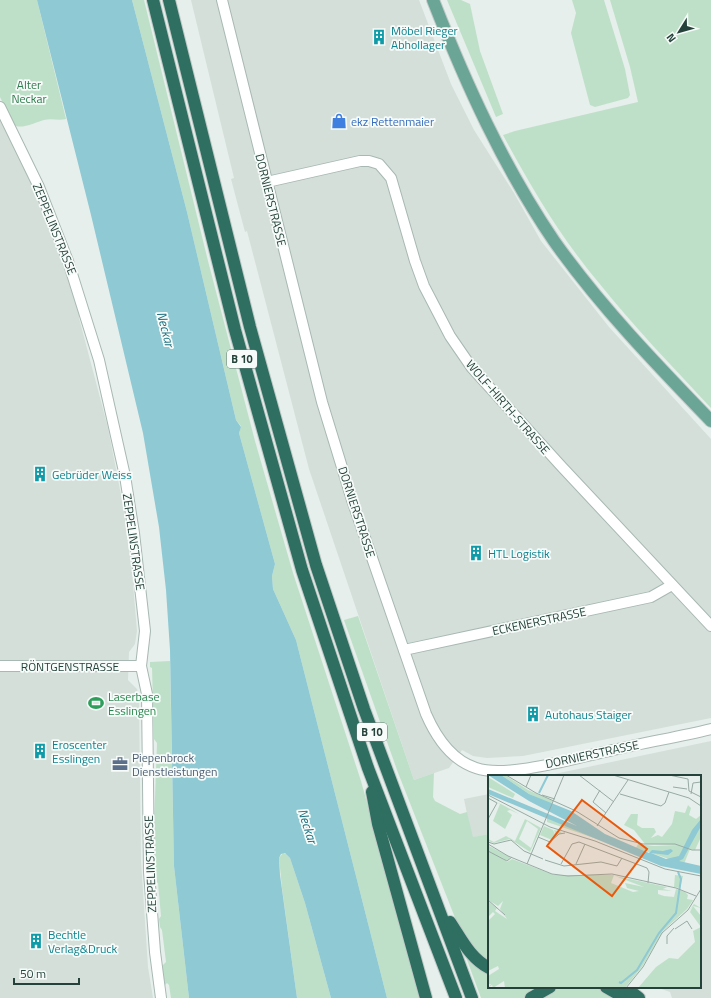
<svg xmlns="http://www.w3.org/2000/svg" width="711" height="998" font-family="'Titillium Web',sans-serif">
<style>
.built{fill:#d4dfda}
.green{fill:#bfe0c8}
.water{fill:#8ec9d4}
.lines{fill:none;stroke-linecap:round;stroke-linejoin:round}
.minor-casing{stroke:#a8b8b2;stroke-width:12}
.major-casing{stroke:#c2cac8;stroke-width:14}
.highway-casing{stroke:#c2cac8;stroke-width:14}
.minor{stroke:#fff;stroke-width:10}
.major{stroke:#6aa596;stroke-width:12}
.highway{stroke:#2f6f62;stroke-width:12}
.labels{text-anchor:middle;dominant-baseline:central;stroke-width:3.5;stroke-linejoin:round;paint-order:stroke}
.shield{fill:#f7fbf9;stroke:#637a73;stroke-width:1}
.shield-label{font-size:11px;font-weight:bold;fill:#24423a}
.culture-label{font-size:12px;fill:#0d838f;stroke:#f7fbf9;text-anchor:start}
.park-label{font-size:12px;fill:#2d7a4b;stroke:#f7fbf9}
.shop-label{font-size:12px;fill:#366cbe;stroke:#f7fbf9;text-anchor:start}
.street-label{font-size:12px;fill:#24423a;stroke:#f7fbf9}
.leisure-label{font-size:12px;fill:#27864d;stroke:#f7fbf9;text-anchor:start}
.service-label{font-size:12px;fill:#4e5e75;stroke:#f7fbf9;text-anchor:start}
.water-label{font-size:13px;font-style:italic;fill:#1c6f80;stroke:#f7fbf9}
.inset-river{fill:none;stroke:#8ec9d4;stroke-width:2}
.inset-road{fill:none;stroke:#98aaa4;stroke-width:1}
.view{fill:#e8590c;fill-opacity:0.15;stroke:#e8590c;stroke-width:2}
.inset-edge{fill:none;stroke:#24423a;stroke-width:2}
</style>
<rect width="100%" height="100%" fill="#e6efeb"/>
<g class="built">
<path d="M191,0h228l32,84 23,46 40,63 27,48 68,86 102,112v279l-188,38 -36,2 -14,-2 -11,-6 -13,18 -35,12 -105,-311 -62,-238 -2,1 -14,-53 3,-1z"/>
<path d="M0,116l51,112 29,84 -1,6 29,110 15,77 9,67 5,59 -2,13 -6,8 -1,28 9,9 2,7 2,165 7,106 5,31h-153z"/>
<path d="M711,741v257h-39l-2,-6 -14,-5h44v-211h-155z"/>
<path d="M489,794v40l-17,4 -8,-39z"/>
</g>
<g class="green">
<path d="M0,0h37l29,119c-8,2 -14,-1 -22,1 -8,2 -23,10 -30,5l-14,-28z"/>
<path d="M132,0h12l64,261 47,180 38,132 68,208 60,217h-34l-91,-358 -23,-51 -1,-13 3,-12 -36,-131 2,-7 -5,-6 -49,-208z"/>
<path d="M447,0h14l9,4 10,47 23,63 -7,3z"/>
<path d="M572,0h32l21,69 5,26 -2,3 -33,9 -5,-2 -19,-72 5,-20z"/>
<path d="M610,0h101v408c-38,-41 -77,-81 -112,-125 -38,-45 -68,-96 -96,-148l12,-4 123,-29 -8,-35z"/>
<path d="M358,616l56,164 20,-7 -1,24 2,4 25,13 7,-2 6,25 16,-3v129l-8,-5 -20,-25 -64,-163 -53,-150z"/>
<path d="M170,661l4,205 15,132h-18l-2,-13 -2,-2 -2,2 -3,-19 4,-4 -4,-32 -2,-3 -1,-8 2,-3 -3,-33 -2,-1 -2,-57 3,-82 -3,-4 -2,-71 -2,-1v-5z"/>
<path d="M283,853l3,1 4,4 15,45 26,95h-34l-15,-110 -3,-30z"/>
<path d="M466,957l23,15v15h52l-17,11h-43z"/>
<path d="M561,987h37l22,11h-83l10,-6z"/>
</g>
<path class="water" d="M37,0h95l55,212 49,208 5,7 -2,6 36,131 -3,12 1,13 23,51 91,358h-56l-26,-95 -15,-45 -5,-5 -4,1 -2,4 1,17 17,123h-108l-15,-132 -4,-216 -4,-60 -7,-63 -16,-94 -52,-218z"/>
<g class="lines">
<defs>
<g id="minor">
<path d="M222,0l100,402 30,98 74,214c10,23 25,46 50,54 31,11 103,-11 137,-18 33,-8 66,-13 98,-21"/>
<path d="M0,107l39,80 29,74 31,99 26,116 9,57 11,98 -4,35 6,28 2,178 6,80 6,46"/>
<path d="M267,182l93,-21h9l10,3 12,14 24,83 9,25 26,50 22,32 90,99 149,159"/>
<path d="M404,650l247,-53 21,-12"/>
<path d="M0,666h141"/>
</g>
<path id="major" d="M433,0c33,84 70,166 121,241 46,65 102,123 157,180"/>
<g id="highway">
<path d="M153,0l82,330 67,240 66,198 88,230"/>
<path d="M169,0l81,327 66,238 48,144 108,289"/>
<path d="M372,792l6,32 48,174"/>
<path d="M450,922c12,18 20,36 39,46"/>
<path d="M606,987l19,11"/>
<path d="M625,987l14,11"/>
<path d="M531,998l19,-11"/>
</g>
</defs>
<use href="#minor" class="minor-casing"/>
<use href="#major" class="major-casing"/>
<use href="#highway" class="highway-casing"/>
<use href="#minor" class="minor"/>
<use href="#major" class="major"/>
<use href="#highway" class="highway"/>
</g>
<defs>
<symbol id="building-bare" viewBox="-9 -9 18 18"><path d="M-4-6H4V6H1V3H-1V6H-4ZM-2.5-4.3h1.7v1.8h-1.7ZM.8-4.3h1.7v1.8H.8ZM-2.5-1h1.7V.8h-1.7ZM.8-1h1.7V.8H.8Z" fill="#0f9aa8" stroke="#f7fbf9" stroke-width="2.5" paint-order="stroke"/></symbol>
<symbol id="shop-bare" viewBox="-9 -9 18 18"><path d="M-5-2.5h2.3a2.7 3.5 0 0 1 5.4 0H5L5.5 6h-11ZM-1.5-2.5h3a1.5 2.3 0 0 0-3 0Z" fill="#3f7fe0" stroke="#f7fbf9" stroke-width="2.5" paint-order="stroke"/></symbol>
<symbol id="stadium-bare" viewBox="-9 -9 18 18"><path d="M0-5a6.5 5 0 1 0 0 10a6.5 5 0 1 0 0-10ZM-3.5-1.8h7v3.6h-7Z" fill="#2e9e5b" stroke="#f7fbf9" stroke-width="2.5" paint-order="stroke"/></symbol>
<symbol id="office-bare" viewBox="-9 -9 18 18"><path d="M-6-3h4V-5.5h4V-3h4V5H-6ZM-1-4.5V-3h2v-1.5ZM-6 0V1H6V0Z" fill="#5c6f8a" stroke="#f7fbf9" stroke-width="2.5" paint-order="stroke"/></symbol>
</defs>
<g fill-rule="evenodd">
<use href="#building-bare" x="368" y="26" width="22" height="22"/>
<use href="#shop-bare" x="328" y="110" width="22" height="22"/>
<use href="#building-bare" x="29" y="463" width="22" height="22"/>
<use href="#building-bare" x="465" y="542" width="22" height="22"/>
<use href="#stadium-bare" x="85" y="692" width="22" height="22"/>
<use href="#building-bare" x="522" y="703" width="22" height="22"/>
<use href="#building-bare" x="29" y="740" width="22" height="22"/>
<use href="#office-bare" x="109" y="753" width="22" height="22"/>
<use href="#building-bare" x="25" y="930" width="22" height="22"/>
</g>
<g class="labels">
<g class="shield">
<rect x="227" y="350" width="30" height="18" rx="3"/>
<rect x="357" y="723" width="30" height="18" rx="3"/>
</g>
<g class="shield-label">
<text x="242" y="359">B 10</text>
<text x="372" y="732">B 10</text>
</g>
<g class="culture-label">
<text x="391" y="30">Möbel Rieger<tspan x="391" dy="14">Abhollager</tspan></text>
<text x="52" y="474">Gebrüder Weiss</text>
<text x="488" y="553">HTL Logistik</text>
<text x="545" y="714">Autohaus Staiger</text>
<text x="52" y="744">Eroscenter<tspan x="52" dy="14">Esslingen</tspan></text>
<text x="48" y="934">Bechtle<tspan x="48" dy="14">Verlag&amp;Druck</tspan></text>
</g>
<g class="park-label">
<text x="29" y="84">Alter<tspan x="29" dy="14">Neckar</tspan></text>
</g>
<g class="shop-label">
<text x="351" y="121">ekz Rettenmaier</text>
</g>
<g class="street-label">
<text transform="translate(271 200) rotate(76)">DORNIERSTRASSE</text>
<text transform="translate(55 229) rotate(68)">ZEPPELINSTRASSE</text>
<text transform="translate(508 407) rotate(49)">WOLF-HIRTH-STRASSE</text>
<text transform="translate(357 512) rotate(72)">DORNIERSTRASSE</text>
<text transform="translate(134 542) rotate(82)">ZEPPELINSTRASSE</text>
<text transform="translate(539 621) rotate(-12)">ECKENERSTRASSE</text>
<text x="70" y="666">RÖNTGENSTRASSE</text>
<text transform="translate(592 754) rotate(-12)">DORNIERSTRASSE</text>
<text transform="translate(150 864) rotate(-92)">ZEPPELINSTRASSE</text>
</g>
<g class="leisure-label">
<text x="108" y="696">Laserbase<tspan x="108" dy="14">Esslingen</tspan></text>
</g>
<g class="service-label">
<text x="132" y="757">Piepenbrock<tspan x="132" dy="14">Dienstleistungen</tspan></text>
</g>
<g class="water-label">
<text transform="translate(166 329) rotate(76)">Neckar</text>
<text transform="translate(308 826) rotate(72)">Neckar</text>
</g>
</g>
<g transform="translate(488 775)">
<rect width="213" height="213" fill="#e6efeb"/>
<path d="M13,0h4l23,15 25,11 -2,3 -22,-10zM0,2l27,17 -2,4 -25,-11zM0,23l15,7 16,9 -9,-4 -3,1 5,4 -7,14 -12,-8 7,-17zM200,30l3,3 -2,7 7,4 5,-4v22l-6,13 -5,-1 -6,15 -48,-16 2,-4 16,2 24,-1 -33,-1 -11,-14 -10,-5 7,-11h7l-1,11 5,3h12l2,4 -5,6 7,-3 4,2 10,-13 3,-13 10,2zM59,43l48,20 2,1 -41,-14 -9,-3zM37,44l16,9 -11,24 -20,-13 -16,4 -6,-2v-2l6,3 12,-6 9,5zM39,46l11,8 -7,19 -12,-9zM56,51l9,4 3,6 -2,-6 8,2 -10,8 -12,-5zM1,71l21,11 -1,3h-4l-8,-6 10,8 5,-3 42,16h60l-3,8 22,9 6,-1 -12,-3 -2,-5 19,4 -29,-11 52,11 -4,2 9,2 -14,-1v4l6,2 10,1 2,-8 9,3 3,3 -1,4 6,1 -6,9 -24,22 -21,36 -17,21h-120l-1,-7 -11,7 -1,-3 -4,3 3,-4h-3v-8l11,-7 -1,-3 -10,5v-50l7,-7 -2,-2 -5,5v-16l9,7 -2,3 12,8 -7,-10 3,-8 -5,5 -10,-6zM187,100l8,1 -3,12 -6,-1zM206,129l7,4 -8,-2 8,10v72h-63l18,-21 13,-9 9,1 17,-17 -2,-11 8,-4 -11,-15 3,-6 -5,6z" fill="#bfe0c8" fill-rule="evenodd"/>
<path d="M0,0h13l28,19 42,17 34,23 44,19 3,-3 11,1 8,-2 2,2 -5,4 -17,-2 15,6 13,-3 13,-26 9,-11v7l-18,33 -4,2 22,5v8l-40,-8 -173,-72v-5l89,37 -48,-25z" fill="#8ec9d4"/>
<path class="inset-river" d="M51,18l9,-18M131,207l2,1 16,-13 22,-37 17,-20 5,-34 -3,-7"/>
<path class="inset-road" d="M18,0l30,18 40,18 43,27 24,6h32l17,6h9M91,0l35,27M125,0l76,23M181,0l19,4 1,12 12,6M38,12l5,-12M185,12l14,2M112,15l-7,12 13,11M132,19l41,12 4,-3 4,-11M203,19l2,-11 8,-1M0,20l62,32 45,14 70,28 36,7M54,20l13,4M0,23l9,5 -9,16M201,23l12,8M109,51l31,-46M50,62l12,5 9,-8 6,-1M0,67l6,2 17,-4 13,11 19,8M0,69l20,12 44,18 16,2 44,-2 64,14 20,8M0,76l19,10 5,-4M57,85l19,6 37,-4 16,4 5,-8M39,89l37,-89M73,89l11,-20 7,-2 68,26 2,4 -1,11M88,89l9,-20M0,125l17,15M187,154l12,-8 5,8M179,169v-8l7,-8M138,213l17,-21 19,-34 26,-23 13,-21"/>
<path class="view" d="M94,25l65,49 -35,47 -65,-50z"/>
<rect width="213" height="213" class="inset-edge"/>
</g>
<g transform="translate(679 32) rotate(233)" stroke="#f7fbf9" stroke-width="3" paint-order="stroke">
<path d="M0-3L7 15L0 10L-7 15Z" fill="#24423a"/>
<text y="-6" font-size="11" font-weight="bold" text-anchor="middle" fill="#24423a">N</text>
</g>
<path d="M14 978v6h65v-6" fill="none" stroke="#24423a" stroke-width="2"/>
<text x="20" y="978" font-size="12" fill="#24423a" stroke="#f7fbf9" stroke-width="3" paint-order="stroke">50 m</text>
</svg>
